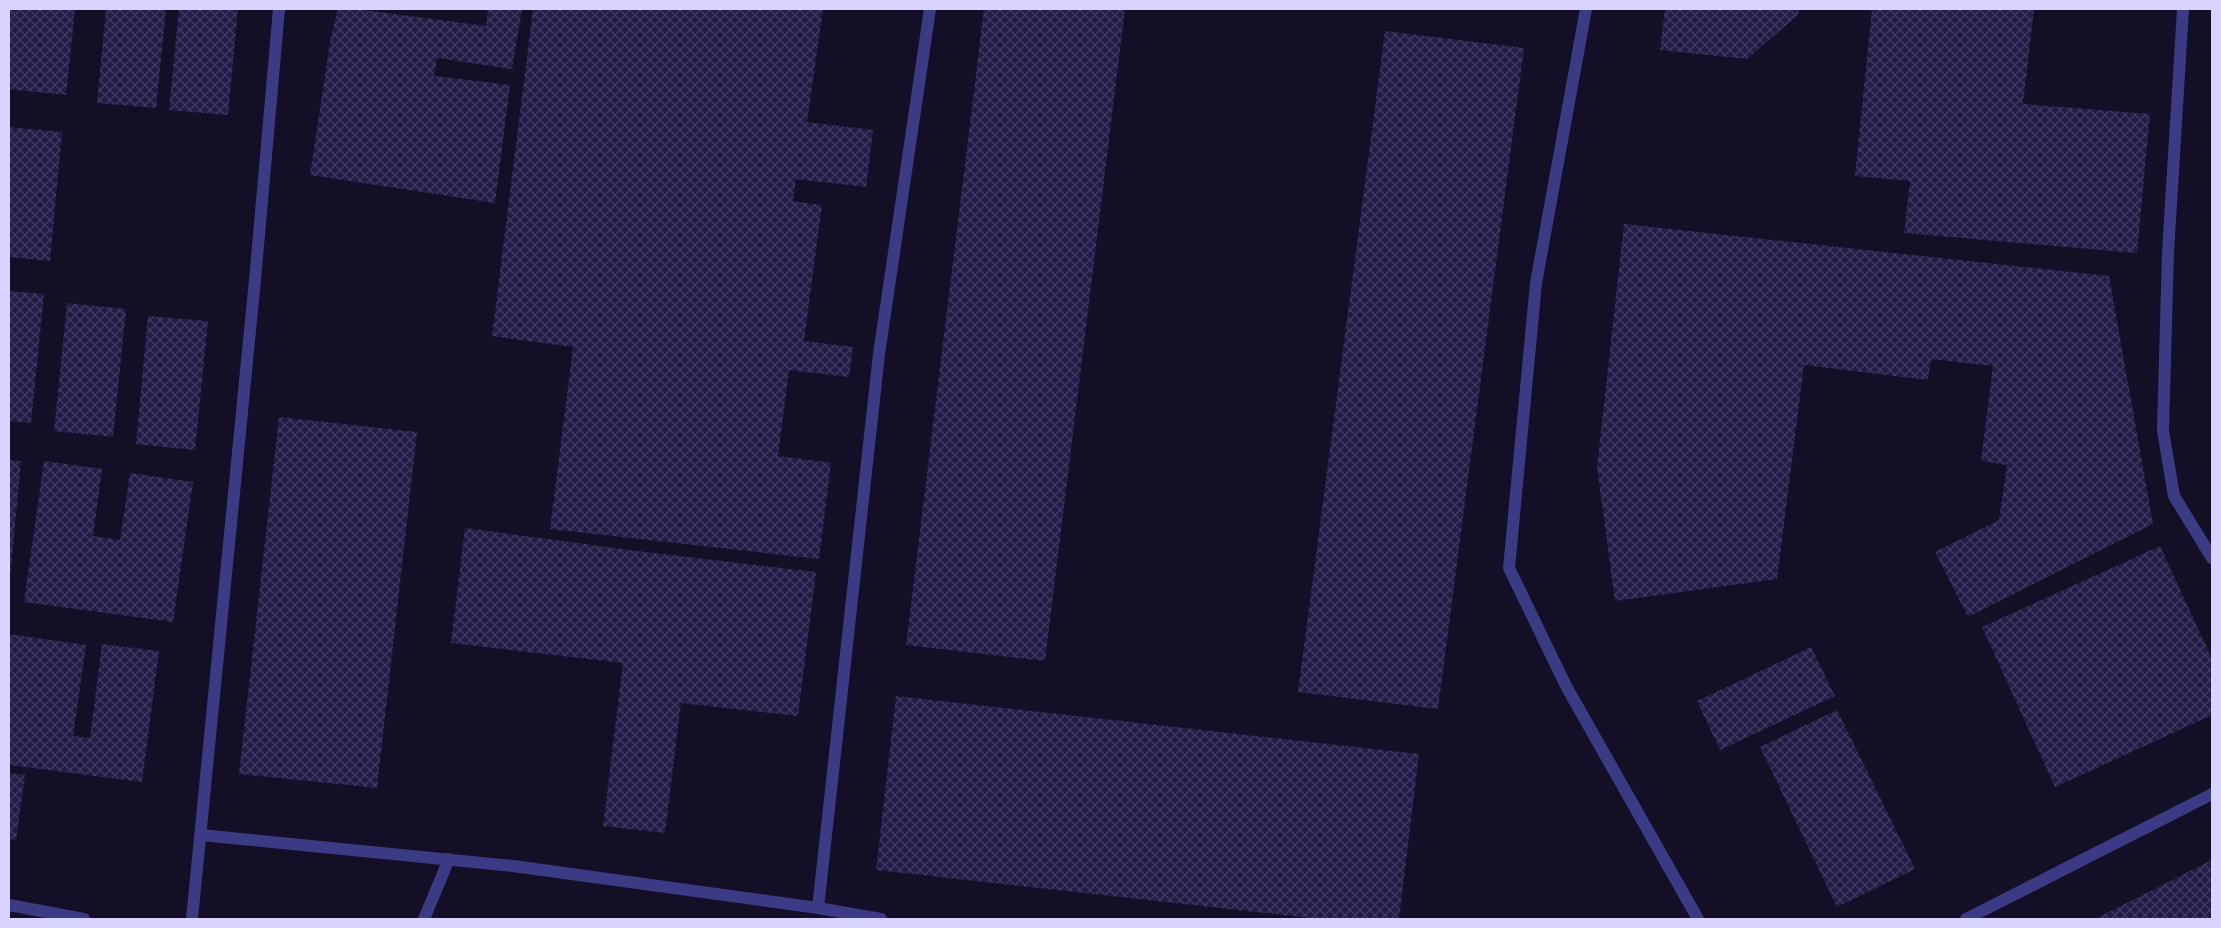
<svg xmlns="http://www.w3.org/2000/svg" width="2221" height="928" font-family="'PT Sans Narrow',sans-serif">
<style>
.building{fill:url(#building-cross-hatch)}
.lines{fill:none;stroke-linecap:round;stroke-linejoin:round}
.minor{stroke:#3d3a85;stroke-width:12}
</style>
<defs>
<pattern id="building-cross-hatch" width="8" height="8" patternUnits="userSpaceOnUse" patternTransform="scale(1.25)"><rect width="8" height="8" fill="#241b47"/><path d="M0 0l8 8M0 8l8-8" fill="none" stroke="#433b63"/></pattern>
</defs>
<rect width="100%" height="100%" fill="#130f26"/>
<g class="building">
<path d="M9,9h66l-9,86 -57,-6z"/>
<path d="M106,9h60l-10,99 -59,-5z"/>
<path d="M179,9h59l-10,106 -59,-5z"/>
<path d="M338,9h18l130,17 2,-17h34l-10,60 -75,-11 -3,18 76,9 -15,118 -185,-28 20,-133z"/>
<path d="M533,9h290l-16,113 66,8 -7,57 -70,-8 -3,22 29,4 -18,136 49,6 -4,30 -60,-7 -11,86 53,7 -12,96 -269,-30 23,-182 -81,-11z"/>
<path d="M984,9h141l-80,652 -139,-16z"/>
<path d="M1665,9h134l-1,6 -51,44 -87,-9z"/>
<path d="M1872,9h162l-11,95 127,10 -13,139 -233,-20 6,-52 -55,-5z"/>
<path d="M1385,31l139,17 -86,661 -140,-17z"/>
<path d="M9,127l53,5 -12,129 -41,-4z"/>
<path d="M1624,224l485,52 44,248 -185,93 -33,-65 64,-32 8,-55 -26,-4 12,-95 -62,-7 -3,21 -124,-15 -27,214 -162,22 -18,-134z"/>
<path d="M9,291l35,3 -13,129 -22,-2z"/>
<path d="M67,303l59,6 -13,128 -59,-6z"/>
<path d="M148,316l60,5 -13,129 -59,-6z"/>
<path d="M279,417l138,15 -40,356 -138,-14z"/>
<path d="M9,460l12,1 -11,117h-1z"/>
<path d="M44,461l58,8 -9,67 27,4 10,-67 63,9 -20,140 -149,-20z"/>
<path d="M465,528l172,23 179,21 -18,144 -117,-13 -16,130 -62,-7 20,-163 -172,-20z"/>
<path d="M2160,546l52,113v56l-157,72 -73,-160z"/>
<path d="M9,634l77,11 -13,91 17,2 12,-94 57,7 -17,131 -133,-17z"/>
<path d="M1811,647l24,49 -115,54 -23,-49z"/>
<path d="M896,696l523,58 -20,165h-80l-443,-49z"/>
<path d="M1837,710l78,159 -78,38 -77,-160z"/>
<path d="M9,773l16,2 -9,65 -7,-1z"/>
<path d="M2212,860v59h-117z"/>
</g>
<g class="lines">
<g class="minor">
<path d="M1586,9l-50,274 -27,285 57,118 132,233"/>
<path d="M2183,9l-15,243 -5,179 11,65 38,62"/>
<path d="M201,835l312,31 305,42 63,11"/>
<path d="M9,905l75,14"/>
<path d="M818,908l61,-554 51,-345"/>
<path d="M192,919l63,-639 24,-271"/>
<path d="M424,919l25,-60"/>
<path d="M1966,919l246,-125"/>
</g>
</g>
<rect width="2221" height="928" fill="none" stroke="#d9d4ff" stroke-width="20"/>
</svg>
